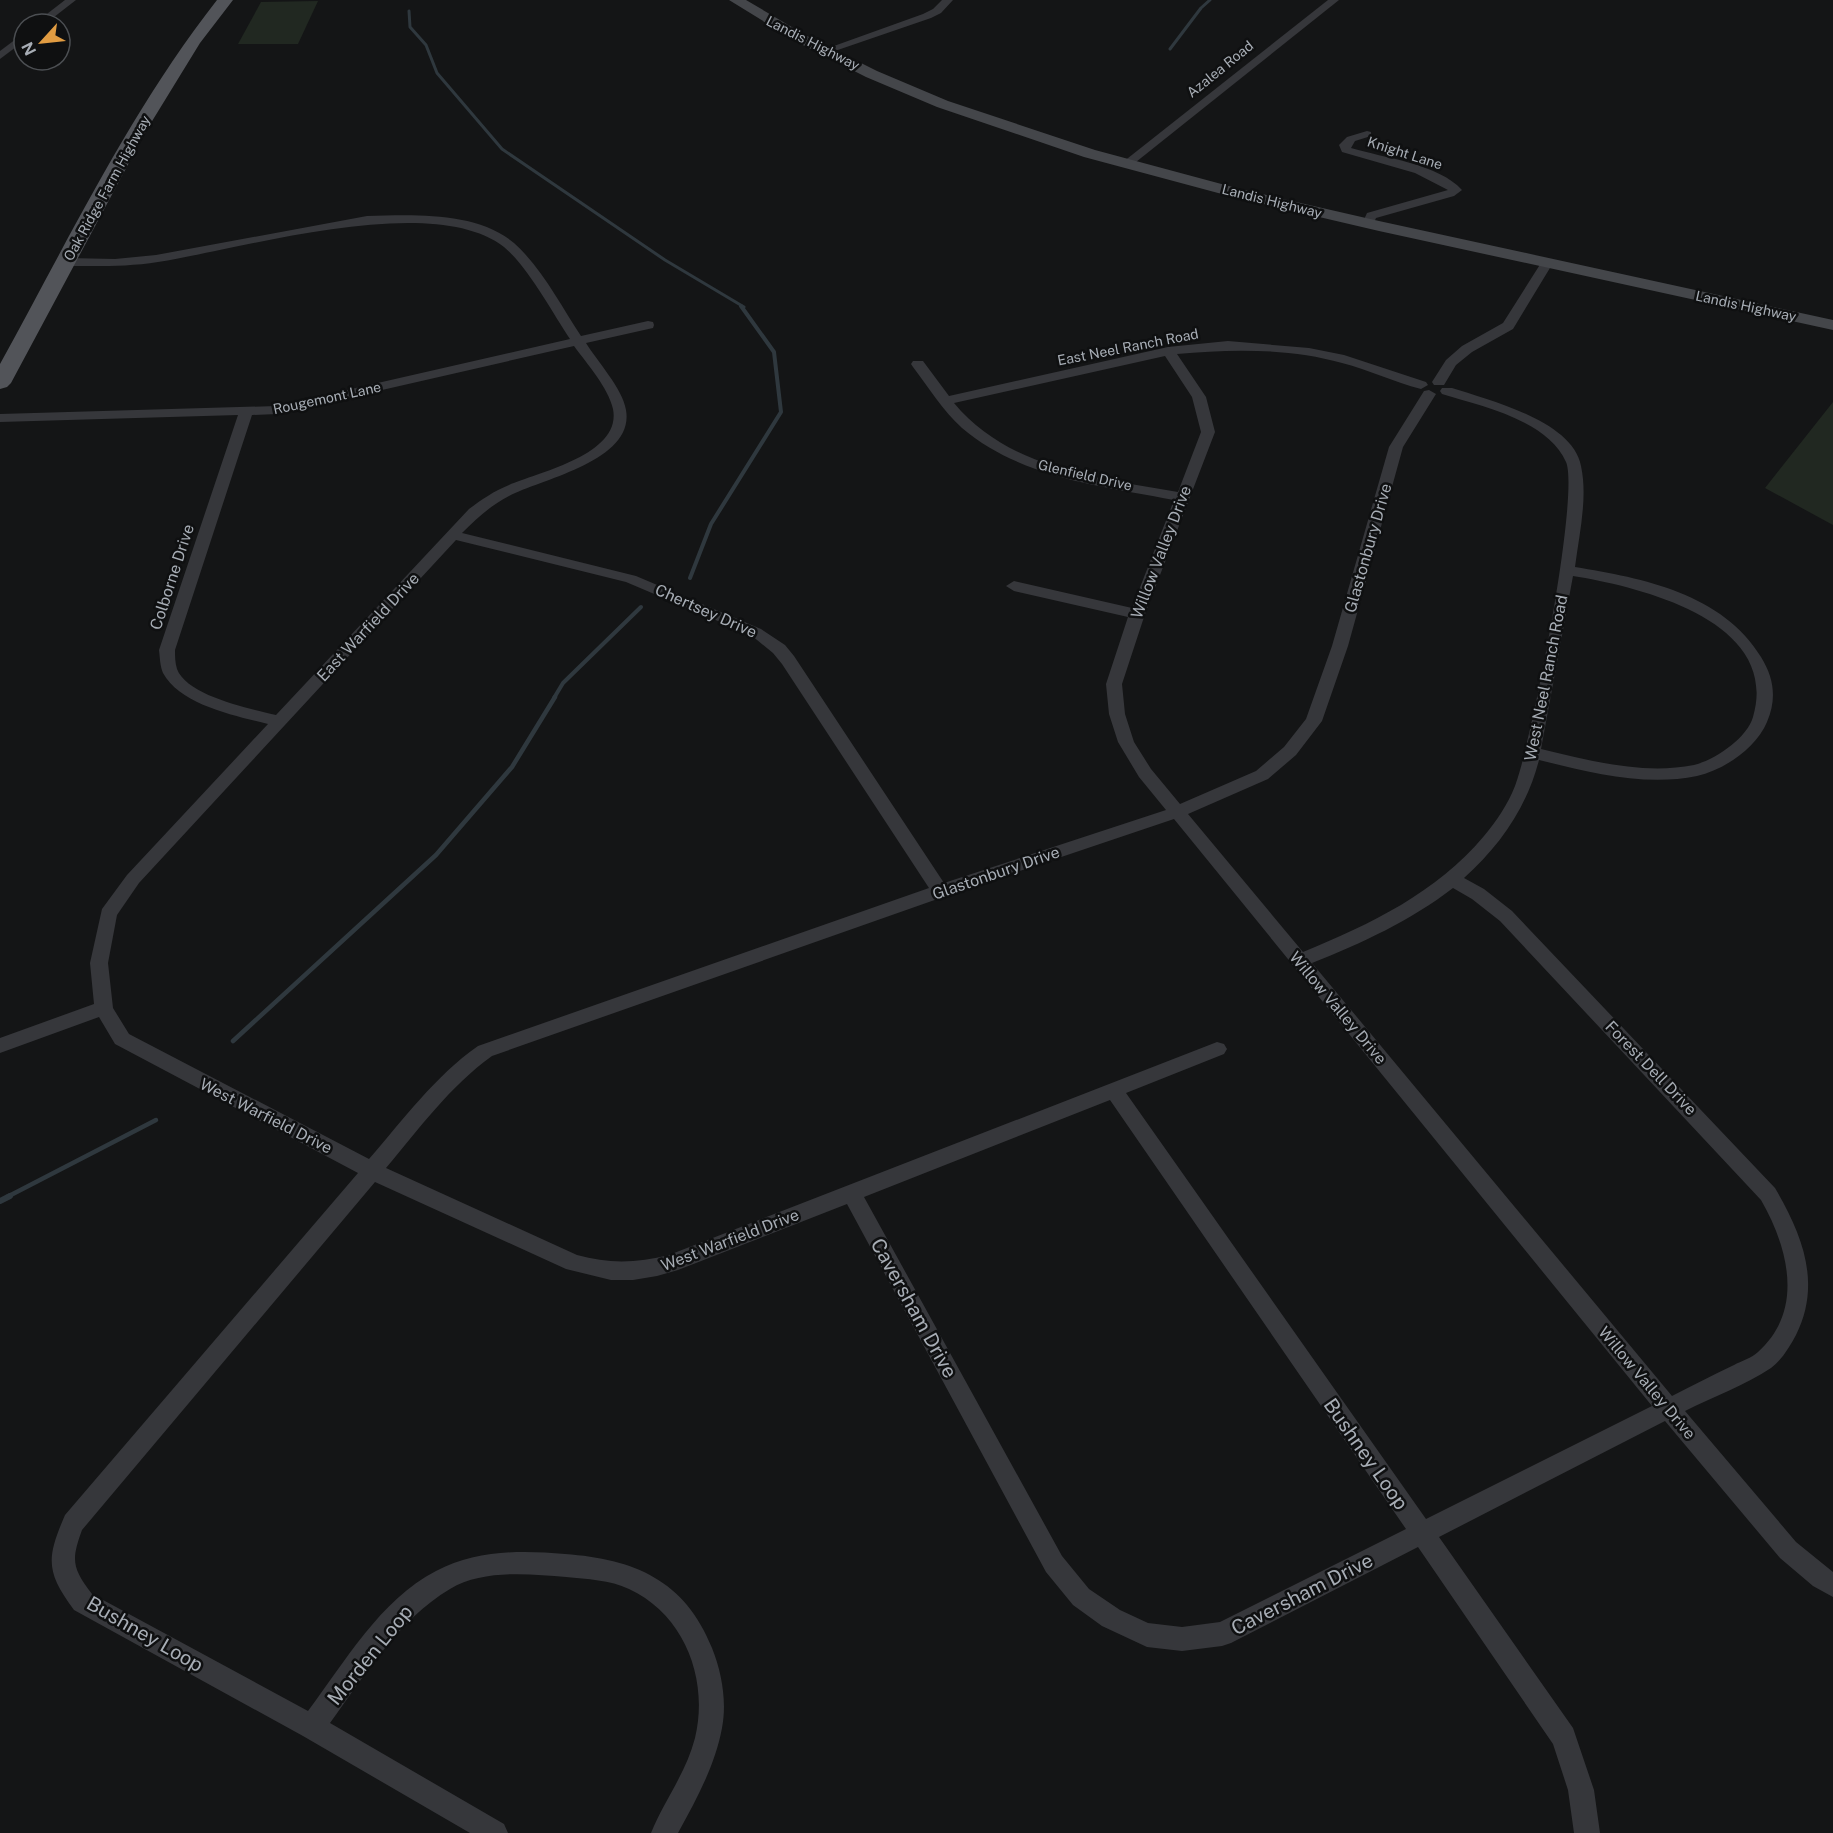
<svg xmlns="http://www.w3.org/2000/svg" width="1833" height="1833" font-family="'Public Sans',sans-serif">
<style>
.green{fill:#212821}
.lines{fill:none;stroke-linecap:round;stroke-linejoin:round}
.stream-far3{stroke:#2f383e;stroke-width:3}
.stream-far2{stroke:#2f383e;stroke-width:4}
.stream-far1{stroke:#2f383e;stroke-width:4.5}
.stream{stroke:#2f383e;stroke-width:6}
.street{fill:#36373b;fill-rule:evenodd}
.secondary{fill:#44464a;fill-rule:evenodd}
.primary{fill:#525459;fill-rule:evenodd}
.labels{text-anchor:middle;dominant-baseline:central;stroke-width:5;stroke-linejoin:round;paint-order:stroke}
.far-street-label{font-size:14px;fill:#a7adb5;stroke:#0f1011}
.street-label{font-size:16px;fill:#a7adb5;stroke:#0f1011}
.near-street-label{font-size:20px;fill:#a7adb5;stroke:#0f1011}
</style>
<rect width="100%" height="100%" fill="#141516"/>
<g class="green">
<path d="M318,1l-20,43h-60l23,-42z"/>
<path d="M1833,402v123l-68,-37z"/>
</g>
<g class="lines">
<g class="stream-far3">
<path d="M409,11l1,16 16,18 11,28 65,76 163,111 79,47"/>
<path d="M1170,49l31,-41 9,-8"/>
</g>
<g class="stream-far2">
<path d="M690,578l21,-54 70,-112 -7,-60 -33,-46"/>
<path d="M554,698l9,-15 78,-76"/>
</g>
<g class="stream-far1">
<path d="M233,1041l203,-186 76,-88 43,-70"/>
<path d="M7,1197l149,-77"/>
</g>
<path class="stream" d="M0,1201l10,-5"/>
<g class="street">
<path d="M65,0h11l-31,24h-11z"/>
<path d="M942,0h11l-12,13 -10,5 -102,35 -9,-2 103,-37 10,-5z"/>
<path d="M1328,0h11l-208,166h-8v-4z"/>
<path d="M24,33v8l-24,18v-8z"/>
<path d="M1367,131l4,1v4l-16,5 -4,7c33,10 88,16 111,42l-8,6 -78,22 -4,9h-8l-2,-3 5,-11 81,-23 -33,-17 -73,-21 -3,-7 8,-8z"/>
<path d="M367,216c46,-1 109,-5 147,27 28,25 47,63 67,93l67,-15 5,1 1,3 -1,3 -67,15c11,18 37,46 40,67 9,51 -85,69 -117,86 -19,10 -32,22 -47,37l174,43 125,53 24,16 9,11 150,227 222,-73 -27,-33 -21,-35 -9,-28 -3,-30 22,-67 -114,-26 -8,-5 8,-5 118,27 42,-108c-73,-14 -153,-22 -212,-72 -19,-17 -33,-40 -49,-61l-2,-3 2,-3h10l26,35 219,-49 60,-6 81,7 35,7 82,27 2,3 -7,4c-27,-7 -52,-19 -79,-26 -53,-15 -111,-14 -165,-9l29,43 9,35 -70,182 -23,70 3,30 9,28 17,27 29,35 76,-33 28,-24 22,-28 26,-73 57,-199 35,-56 5,-1 7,4 -33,53 -55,199 -26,75 -26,34 -28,24 -80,35 115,138c68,-28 133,-59 181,-116 12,-14 24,-32 31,-50 16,-41 65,-292 51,-324 -18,-42 -85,-56 -124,-68l-2,-3 2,-3h10c37,12 121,33 129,78 7,32 -2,69 -6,101 68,11 148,27 186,90 13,21 16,42 6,65 -11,26 -43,48 -70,54 -53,11 -108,-4 -158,-16 -12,47 -39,86 -75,118l20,11 28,22 263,277c27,46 47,95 21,147 -6,11 -14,25 -25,33 -26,17 -58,29 -86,43l111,131 37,30v25l-20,-11 -33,-28 -115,-137 -226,116 134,191 21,62 6,43h-26l-6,-43 -15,-46 -135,-197 -187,96 -9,3 -40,5 -35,-4 -45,-21 -29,-21 -27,-33 -199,-368 -169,66 -21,6 -24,4h-22l-45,-11 -191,-87 -293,348c-11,30 -10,38 10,64l216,117c37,-49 72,-111 128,-140 40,-21 85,-21 129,-17 69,5 120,26 147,94 10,25 15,54 10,80 -7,38 -26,72 -44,105h-27c13,-32 35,-60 44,-95 14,-58 -10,-123 -66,-149 -19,-9 -42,-10 -63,-12 -36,-3 -83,-8 -116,12 -52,31 -85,86 -120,134l174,101 4,9h-38l-167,-97 -229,-126c-28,-38 -28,-51 -9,-95l293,-342 -243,-129 -16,-27 -99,36v-15l94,-34 -4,-41 12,-54 25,-34 141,-151c-32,-8 -88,-19 -105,-51 -3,-7 -3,-15 -4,-23l79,-235 -238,7v-8l277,-8 293,-67c-18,-27 -42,-72 -66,-92 -72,-56 -261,2 -346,15 -31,5 -61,4 -91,4l-6,-4 6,-4 48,1 41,-4zM574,346c13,18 34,41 39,63 9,46 -75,63 -104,76 -15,6 -28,15 -40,24l-193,206c-25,-6 -89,-19 -99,-46 -2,-6 -2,-13 -2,-19l77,-235 25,-1zM1165,356l27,41 9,35 -23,60c-80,-14 -169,-23 -224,-89zM456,540l170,42 125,53 22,18 9,11 147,224 -451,158c-43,30 -75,74 -109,113l-240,-125 -16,-26 -5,-45 9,-48 22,-32zM1573,576c68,11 208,45 180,141 -6,21 -38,43 -59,48 -50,10 -104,-4 -153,-16zM1174,819l478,587 -226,113 -300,-426 98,-39 3,-5 -3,-5 -7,-2 -548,213c-32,8 -60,9 -92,0l-191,-87c33,-39 64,-82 106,-112l454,-160zM1453,888l19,11 28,22 261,279c27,47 44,110 -3,152 -6,6 -17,9 -24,13 -21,10 -41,20 -62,31l-360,-433c50,-20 98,-42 141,-75zM1110,1100l296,429 -186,93 -38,5 -34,-4 -28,-13 -31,-21 -27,-33 -198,-359z"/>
<path d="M1547,259l6,4 -40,66 -41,23 -16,13 -12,20h-10l-2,-3 14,-22 16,-14 41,-23 38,-60z"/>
</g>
<path class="secondary" d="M729,0h17l61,36 70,35 71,30 147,49 145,39 139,32 454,99v10l-454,-99 -146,-34 -149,-40 -147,-50 -71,-30 -69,-35z"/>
<path class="primary" d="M217,0h16l-33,43 -54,88 -135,252 -4,4 -7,2v-25c68,-123 130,-253 217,-364z"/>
</g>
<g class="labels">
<g class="far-street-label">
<text transform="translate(813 43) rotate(27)">Landis Highway</text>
<text transform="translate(1220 69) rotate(-39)">Azalea Road</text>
<text transform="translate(1405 153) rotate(18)">Knight Lane</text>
<text transform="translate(107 188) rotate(-61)">Oak Ridge Farm Highway</text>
<text transform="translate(1272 201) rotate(14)">Landis Highway</text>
<text transform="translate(1746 306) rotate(12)">Landis Highway</text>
<text transform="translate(1128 347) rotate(-11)">East Neel Ranch Road</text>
<text transform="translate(327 398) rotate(-12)">Rougemont Lane</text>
<text transform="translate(1085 475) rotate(13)">Glenfield Drive</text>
</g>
<g class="street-label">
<text transform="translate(1368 548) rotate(-74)">Glastonbury Drive</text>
<text transform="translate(1161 552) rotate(-69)">Willow Valley Drive</text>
<text transform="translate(172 577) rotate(-72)">Colborne Drive</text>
<text transform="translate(706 611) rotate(24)">Chertsey Drive</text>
<text transform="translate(368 627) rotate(-47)">East Warfield Drive</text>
<text transform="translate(1546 678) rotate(-79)">West Neel Ranch Road</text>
<text transform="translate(996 873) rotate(-19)">Glastonbury Drive</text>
<text transform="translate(1338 1008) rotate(50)">Willow Valley Drive</text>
<text transform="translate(1651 1068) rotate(46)">Forest Dell Drive</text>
<text transform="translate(266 1116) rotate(27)">West Warfield Drive</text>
<text transform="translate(730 1240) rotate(-21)">West Warfield Drive</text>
<text transform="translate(1647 1383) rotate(50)">Willow Valley Drive</text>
</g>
<g class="near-street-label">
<text transform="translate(914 1308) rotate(61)">Caversham Drive</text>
<text transform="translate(1366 1454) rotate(55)">Bushney Loop</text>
<text transform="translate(1302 1594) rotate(-27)">Caversham Drive</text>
<text transform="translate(145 1634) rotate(30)">Bushney Loop</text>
<text transform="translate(370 1655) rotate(-51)">Morden Loop</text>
</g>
</g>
<g transform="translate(42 42) rotate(243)"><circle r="28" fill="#0f1011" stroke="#4c4f53" stroke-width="1.5"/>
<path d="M0-4.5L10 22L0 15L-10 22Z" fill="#e19c42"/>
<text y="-9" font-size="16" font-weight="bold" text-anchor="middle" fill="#a7adb5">N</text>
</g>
</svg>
